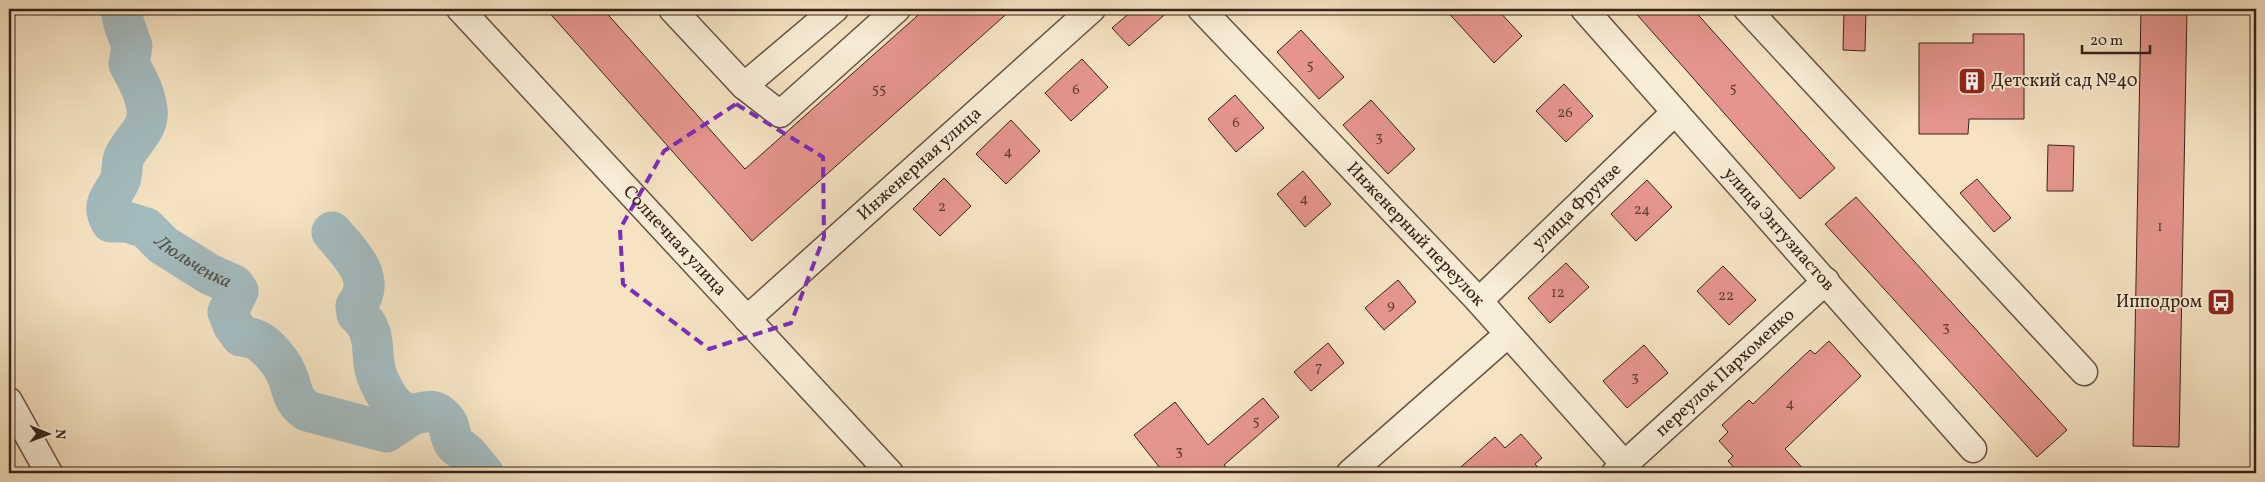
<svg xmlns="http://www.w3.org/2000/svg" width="2265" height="482" font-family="Vollkorn,serif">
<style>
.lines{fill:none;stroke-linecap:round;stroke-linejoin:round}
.river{stroke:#a3bbbf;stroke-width:41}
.building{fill:#e6958e;stroke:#352319}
.minor-casing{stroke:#655343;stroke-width:29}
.minor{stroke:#f8edd7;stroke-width:26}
.marked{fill:none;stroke:#7b2cbf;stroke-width:4;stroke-dasharray:10 6;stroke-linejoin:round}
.labels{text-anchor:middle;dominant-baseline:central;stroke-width:4;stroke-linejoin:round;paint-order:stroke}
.number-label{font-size:15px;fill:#614036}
.poi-label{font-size:18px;fill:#352319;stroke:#f8edd7;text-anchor:start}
.street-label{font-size:18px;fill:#352319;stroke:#f8edd7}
.water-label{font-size:19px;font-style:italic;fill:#56514b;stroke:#f8edd7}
</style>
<rect width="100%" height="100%" fill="#f5e3c2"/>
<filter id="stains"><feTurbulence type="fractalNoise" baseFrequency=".004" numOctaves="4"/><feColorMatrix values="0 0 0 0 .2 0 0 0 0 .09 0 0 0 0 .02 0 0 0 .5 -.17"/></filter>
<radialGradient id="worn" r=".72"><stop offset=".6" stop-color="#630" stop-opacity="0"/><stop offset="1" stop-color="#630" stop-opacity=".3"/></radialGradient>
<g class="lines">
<g class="river">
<path id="s1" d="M121,9l3,15 8,22 -3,18c8,15 16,28 18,45 3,20 -16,32 -23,48 -3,7 -1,16 -4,23 -7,17 -20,23 -9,42h16l19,6 17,17 46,29 25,11 4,6 -10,21 5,13 8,11c6,1 13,2 19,6 8,5 21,20 25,29 9,17 4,27 22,40l79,21 27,-18"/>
<path d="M332,232c18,22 46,46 24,74l1,8c24,20 10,43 22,67 6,13 17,34 34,33 13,-1 19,-8 31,5 7,6 5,17 10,24 3,5 8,6 12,10 6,6 11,14 17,20"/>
</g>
</g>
<g class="building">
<path d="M546,9h57l142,160 180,-160h87l-260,232z"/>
<path d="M1134,9h37l-42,37 -17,-18z"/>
<path d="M1445,9h52l25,27 -28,27z"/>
<path d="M1632,9h61l142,159 -35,31z"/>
<path d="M1844,9h22l-1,42 -22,-1z"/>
<path d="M2141,9h46l-8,438 -46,-1z"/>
<path d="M1301,30l43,47 -25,22 -42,-47z"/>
<path d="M1973,34h51v85h-55l-1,15h-49v-91h54z"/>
<path d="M1082,59l26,28 -37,34 -26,-28z"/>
<path d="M1564,84l29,32 -27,26 -30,-31z"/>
<path d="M1235,95l29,33 -28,24 -28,-33z"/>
<path d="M1371,100l44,49 -27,25 -45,-49z"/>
<path d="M1011,120l29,31 -34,33 -30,-30z"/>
<path d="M2048,145l26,1 -1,45h-26z"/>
<path d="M1303,171l28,33 -26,23 -28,-33z"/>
<path d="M944,178l27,28 -31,30 -27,-27z"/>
<path d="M1977,179l34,39 -17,14 -34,-39z"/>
<path d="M1647,180l25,27 -36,34 -25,-27z"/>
<path d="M1856,197l211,233 -30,27 -212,-233z"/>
<path d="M1566,263l23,24 -39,36 -22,-25z"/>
<path d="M1723,266l33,34 -27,25 -32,-34z"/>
<path d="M1398,280l18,22 -32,28 -19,-22z"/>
<path d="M1829,341l32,35 -76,73 22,24h-68l-11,-12 5,-5 -14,-15 9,-9 -6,-7 27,-25 4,4 57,-54 5,4z"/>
<path d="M1328,343l16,20 -33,28 -17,-19z"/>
<path d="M1644,345l24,28 -41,35 -24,-27z"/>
<path d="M1263,398l16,19 -55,48 7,8h-67l-30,-38 41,-33 33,43z"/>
<path d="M1521,434l21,24 -7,6 8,9h-89l41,-36 10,11z"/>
</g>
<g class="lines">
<defs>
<g id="minor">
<path id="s2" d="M460,9l430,464"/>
<path d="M672,9l72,77 91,-77"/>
<path id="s3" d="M1201,9l278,292 146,164"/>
<path id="s4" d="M1584,9l389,440"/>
<path d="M1747,9l337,363"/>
<path d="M744,86l36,28 117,-105"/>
<path id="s5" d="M1479,301l196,-189"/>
<path id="s6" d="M747,319l345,-310"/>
<path d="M9,401l40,72"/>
<path d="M1350,473l158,-139"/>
<path id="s7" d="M1615,473l211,-192"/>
</g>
</defs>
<use href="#minor" class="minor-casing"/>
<use href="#minor" class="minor"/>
</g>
<path class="marked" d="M736,104l87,53 1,80 -33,86 -82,26 -86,-65 -3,-55 44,-78z"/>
<defs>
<symbol id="building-square" viewBox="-11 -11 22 22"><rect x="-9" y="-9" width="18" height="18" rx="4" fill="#8f2418" stroke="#f8edd7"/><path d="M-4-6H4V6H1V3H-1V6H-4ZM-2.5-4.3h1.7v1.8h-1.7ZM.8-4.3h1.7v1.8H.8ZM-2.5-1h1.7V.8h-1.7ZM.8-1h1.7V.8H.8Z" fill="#fff"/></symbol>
<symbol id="bus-square" viewBox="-11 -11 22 22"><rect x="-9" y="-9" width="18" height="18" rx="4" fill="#8f2418" stroke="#f8edd7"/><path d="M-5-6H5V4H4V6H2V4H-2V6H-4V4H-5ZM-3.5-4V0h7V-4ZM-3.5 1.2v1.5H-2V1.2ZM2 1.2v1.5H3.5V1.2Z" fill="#fff"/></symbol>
</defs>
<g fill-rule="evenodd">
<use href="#building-square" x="1956" y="65" width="32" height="32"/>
<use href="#bus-square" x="2205" y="286" width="32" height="32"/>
</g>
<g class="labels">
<g class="number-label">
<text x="1310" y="65">5</text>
<text x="1733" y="88">5</text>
<text x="879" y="89">55</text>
<text x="1076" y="90">6</text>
<text x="1565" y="113">26</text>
<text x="1236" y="123">6</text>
<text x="1379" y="137">3</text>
<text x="1008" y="152">4</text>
<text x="1304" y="199">4</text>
<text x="942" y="207">2</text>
<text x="1642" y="210">24</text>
<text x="2160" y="227">1</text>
<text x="1558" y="293">12</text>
<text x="1726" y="296">22</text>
<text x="1391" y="305">9</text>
<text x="1946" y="327">3</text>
<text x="1319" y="367">7</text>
<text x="1635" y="377">3</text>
<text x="1790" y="404">4</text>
<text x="1256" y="421">5</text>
<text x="1179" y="451">3</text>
</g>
<g class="poi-label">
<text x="1991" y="81">Детский сад №40</text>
<text x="2202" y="302" text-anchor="end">Ипподром</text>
</g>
<g class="street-label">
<text stroke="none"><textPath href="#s6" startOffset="232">Инженерная улица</textPath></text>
<text stroke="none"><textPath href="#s5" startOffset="136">улица Фрунзе</textPath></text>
<text stroke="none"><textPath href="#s4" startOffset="294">улица Энтузиастов</textPath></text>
<text stroke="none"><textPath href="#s3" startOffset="311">Инженерный переулок</textPath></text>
<text stroke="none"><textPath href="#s2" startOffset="316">Солнечная улица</textPath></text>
<text stroke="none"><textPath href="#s7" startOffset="149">переулок Пархоменко</textPath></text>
</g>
<g class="water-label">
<text stroke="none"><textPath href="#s1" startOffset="324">Люльченка</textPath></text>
</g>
</g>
<rect width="2265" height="482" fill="none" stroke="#f5e3c2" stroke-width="30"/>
<rect x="10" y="10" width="2245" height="462" fill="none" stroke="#352319" stroke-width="2.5"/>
<rect x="15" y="15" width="2235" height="452" fill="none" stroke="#352319"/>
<g transform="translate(48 434) rotate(91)" stroke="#f8edd7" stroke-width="4" paint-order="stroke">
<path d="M0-4L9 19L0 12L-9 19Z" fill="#352319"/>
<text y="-8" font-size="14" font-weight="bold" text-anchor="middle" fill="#352319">N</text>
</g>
<path d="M2082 45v8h68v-8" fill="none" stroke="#352319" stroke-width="2.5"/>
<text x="2090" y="45" font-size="15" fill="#352319" stroke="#f8edd7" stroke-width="4" paint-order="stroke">20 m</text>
<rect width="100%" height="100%" filter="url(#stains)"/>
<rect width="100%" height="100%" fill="url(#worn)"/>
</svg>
